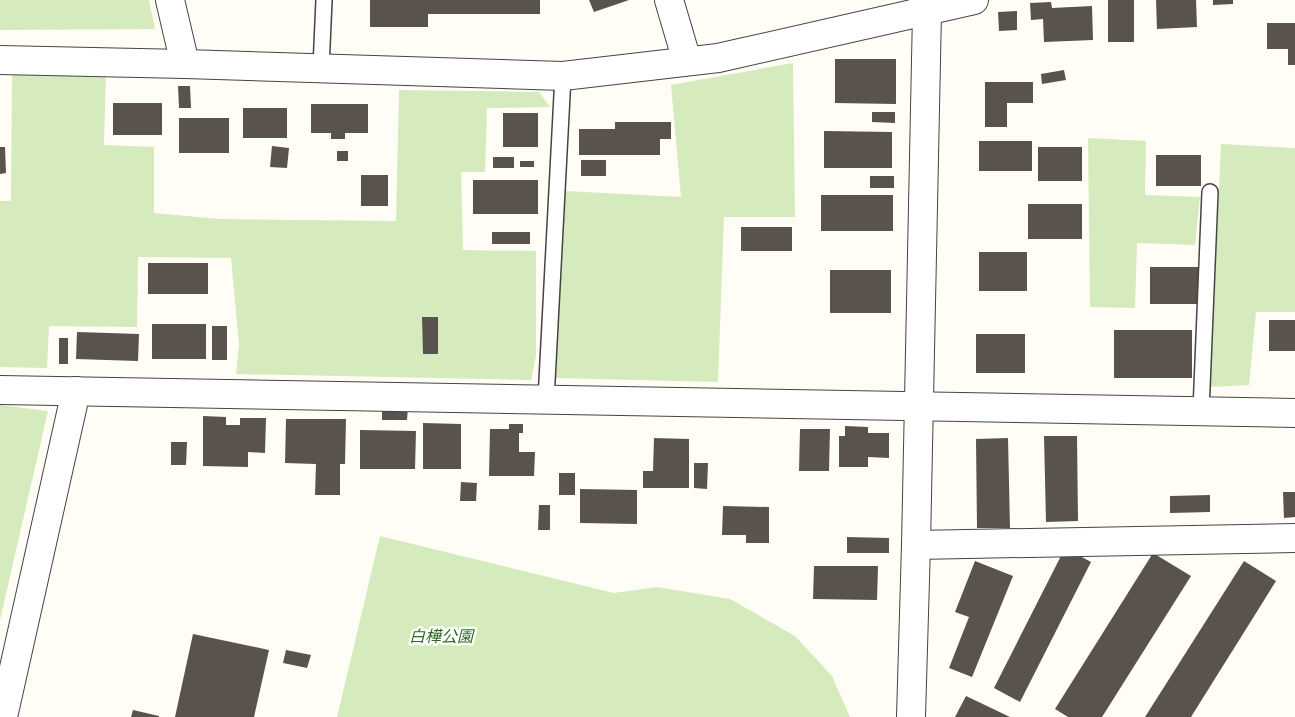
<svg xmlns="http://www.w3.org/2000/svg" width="1295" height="717" font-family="Literata,'Noto Sans JP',serif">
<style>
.green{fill:#d5ebbd}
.building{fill:#5a524d}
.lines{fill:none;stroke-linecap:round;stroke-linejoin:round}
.service-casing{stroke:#444;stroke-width:18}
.minor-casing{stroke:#444;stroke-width:30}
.service{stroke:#fff;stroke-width:15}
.minor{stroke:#fff;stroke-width:28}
.labels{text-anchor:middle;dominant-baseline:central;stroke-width:5;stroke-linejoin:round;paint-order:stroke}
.park-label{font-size:16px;font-style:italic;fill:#2f6b1f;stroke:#fff}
</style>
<rect width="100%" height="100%" fill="#fffdf5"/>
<g class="green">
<path d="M0,0h149l6,29 -155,1z"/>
<path d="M793,63l2,154h-71l-6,165 -163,-4 10,-187 116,6 -10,-112z"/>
<path d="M106,73l-2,72 50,2v66l65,6 177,2 3,-131 140,2 11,15 -63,1 -2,64h-24l2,78 73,1v105l-5,24 -295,-6 3,-29 -8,-87 -93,-1 -1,70 -88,-1 -2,42 -47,-1v-166h11l1,-127z"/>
<path d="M1088,138l58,3 -1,54 55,2 -5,48 -58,-2 -2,65 -45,-1z"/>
<path d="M1221,144l74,4v164h-39l-7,73 -39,2z"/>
<path d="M0,405l48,6 -48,209z"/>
<path d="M380,536l234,57 43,-6 73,12 65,37 37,40 18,41h-513z"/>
</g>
<g class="building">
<path d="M370,0h170v14h-112v13h-58z"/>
<path d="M589,0h40l-35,12z"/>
<rect x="1108" y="0" width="26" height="42"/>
<path d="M1156,0h40l1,27 -40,2z"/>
<path d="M1213,0h20v4l-20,1z"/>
<path d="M1051,2l1,6 40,-2 1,34 -49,2 -1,-23 -12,1 -1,-17z"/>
<path d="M1017,11v19l-18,1 -1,-19z"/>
<path d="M1267,23h28v42h-7v-16h-21z"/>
<path d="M835,59h61v45l-61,-1z"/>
<path d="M1064,70l2,10 -24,4 -1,-10z"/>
<path d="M985,82h48v21h-26v24h-22z"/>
<path d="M178,86h12l1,22h-12z"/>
<rect x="113" y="103" width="49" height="32"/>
<path d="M311,104h57v29h-23v6h-14v-6h-20z"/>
<rect x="243" y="108" width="44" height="30"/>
<path d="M872,112h23v11l-23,-1z"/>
<rect x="503" y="113" width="35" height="34"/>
<rect x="179" y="118" width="50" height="35"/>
<path d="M615,122h56v17h-11v16h-81v-26h36z"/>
<path d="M824,131l68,1v36h-68z"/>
<rect x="979" y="141" width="53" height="30"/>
<path d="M272,146l17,2 -2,20 -17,-1z"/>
<path d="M0,147h5l1,26 -6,1z"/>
<rect x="1038" y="147" width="44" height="34"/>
<rect x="337" y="151" width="11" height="10"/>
<rect x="1156" y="155" width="45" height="31"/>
<rect x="493" y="157" width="21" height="11"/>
<rect x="581" y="160" width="25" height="16"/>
<rect x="520" y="161" width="14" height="6"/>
<rect x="361" y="175" width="27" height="31"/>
<rect x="870" y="176" width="24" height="12"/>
<rect x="473" y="180" width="65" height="34"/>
<rect x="821" y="195" width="72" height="36"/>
<rect x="1028" y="204" width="54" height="35"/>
<rect x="741" y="227" width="51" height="24"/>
<rect x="492" y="232" width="38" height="12"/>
<rect x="979" y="252" width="48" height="39"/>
<rect x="148" y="263" width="60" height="31"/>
<rect x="1150" y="267" width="49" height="37"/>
<rect x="830" y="270" width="61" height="43"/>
<path d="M422,317h16v37h-15z"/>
<rect x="1269" y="320" width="26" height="31"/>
<rect x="152" y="324" width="54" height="35"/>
<rect x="212" y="326" width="15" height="34"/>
<rect x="1114" y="330" width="78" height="48"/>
<path d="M77,332l62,2 -1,27 -62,-2z"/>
<rect x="976" y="334" width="49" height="39"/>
<rect x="59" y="338" width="9" height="26"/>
<path d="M382,406l26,1 -1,13h-25z"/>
<path d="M203,416l23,1v8h14v-7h26l-1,35 -17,-1v15l-45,-1z"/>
<path d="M286,419h60l-1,45h-5v31h-25l1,-31 -31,-1z"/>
<path d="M423,423l38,1v45h-38z"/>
<path d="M509,424h14v9h-4v19h16l-1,24h-45l1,-47h19z"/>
<path d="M845,426l23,1v6h21v25l-21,-1v10h-29v-31h6z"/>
<path d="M800,429h30l-1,42h-30z"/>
<path d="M360,430l56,1 -1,38h-55z"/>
<path d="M1044,436h33l1,85 -32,1z"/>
<path d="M654,438l35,1v49h-46v-17h10z"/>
<path d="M1008,438l2,90h-33l-1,-89z"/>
<path d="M171,442h16l-1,23h-15z"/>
<path d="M694,463h14l-1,26 -13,-1z"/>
<rect x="559" y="473" width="16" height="22"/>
<path d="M461,482l16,1 -1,18h-16z"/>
<path d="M580,489l57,1v34l-57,-1z"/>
<path d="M1283,492h12v25l-11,1z"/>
<path d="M1210,495v17l-40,1v-17z"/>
<path d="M539,505h11v25h-12z"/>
<path d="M723,506l46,1v36h-23v-8h-24z"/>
<path d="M847,537l42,1v15h-42z"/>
<path d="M1065,548l26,14 -71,140 -26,-14z"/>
<path d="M1153,553l38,23 -89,141h-34l-13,-8z"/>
<path d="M975,561l38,15 -41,101 -23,-9 20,-51 -14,-5z"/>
<path d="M1244,561l32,20 -85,136h-46z"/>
<path d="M814,566h64l-1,34 -64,-1z"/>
<path d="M193,634l76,16 -15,67h-79z"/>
<path d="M286,650l25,5 -4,13 -24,-5z"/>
<path d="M966,696l44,21h-55z"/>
<path d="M133,710l26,6v1h-28z"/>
</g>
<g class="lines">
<defs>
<g id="service">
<path d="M321,68l3,-68"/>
<path d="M546,400l17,-324"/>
<path d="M1201,411l9,-219"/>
</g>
<g id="minor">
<path d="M170,0l15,64"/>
<path d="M669,0l18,61"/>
<path d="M0,60l185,4 378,12 155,-18 256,-58"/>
<path d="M0,390l1295,23"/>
<path d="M916,545l379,-7"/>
<path d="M3,717l73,-326"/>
<path d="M911,717l5,-172 11,-533 -4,-12"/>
</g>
</defs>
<use href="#service" class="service-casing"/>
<use href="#minor" class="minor-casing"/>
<use href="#service" class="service"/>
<use href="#minor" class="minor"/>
</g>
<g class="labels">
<g class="park-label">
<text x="441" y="635">白樺公園</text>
</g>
</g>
</svg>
